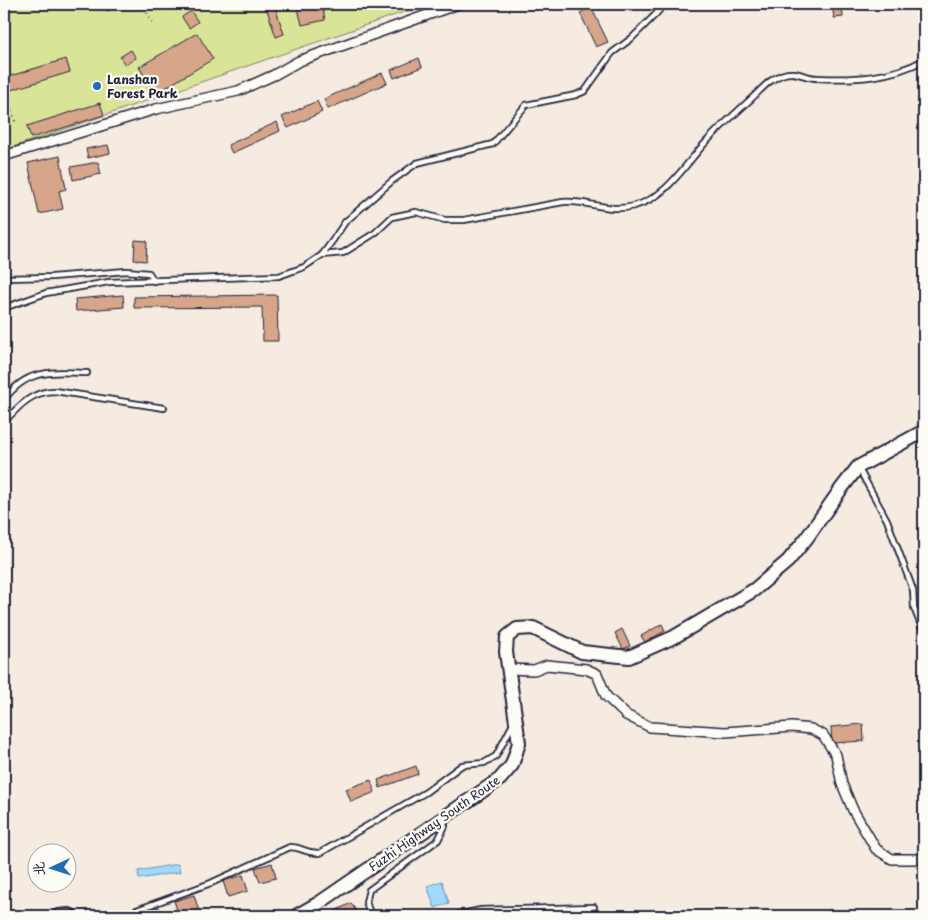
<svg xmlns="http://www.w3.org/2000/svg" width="928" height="920" font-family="'Playpen Sans','LXGW WenKai TC',sans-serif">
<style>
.green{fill:#d9e497;stroke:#7e8369}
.water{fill:#9ed9ff;stroke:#6c90b1}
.building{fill:#d7a68a;stroke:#22223b}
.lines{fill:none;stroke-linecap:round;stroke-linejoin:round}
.lane-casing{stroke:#22223b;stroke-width:8}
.street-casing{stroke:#22223b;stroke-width:12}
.secondary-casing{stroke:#22223b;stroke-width:16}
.path{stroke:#22223b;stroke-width:2;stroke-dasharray:1 4;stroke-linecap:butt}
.lane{stroke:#fdfcf7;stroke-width:4.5}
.street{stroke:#fdfcf7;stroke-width:9}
.secondary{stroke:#fdfcf7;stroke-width:12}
.poi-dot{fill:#1f6fb2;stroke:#fdfcf7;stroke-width:2}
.labels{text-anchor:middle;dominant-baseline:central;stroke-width:4.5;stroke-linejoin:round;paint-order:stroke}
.poi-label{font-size:12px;font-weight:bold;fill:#22223b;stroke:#fdfcf7;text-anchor:start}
.street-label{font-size:12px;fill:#22223b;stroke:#fdfcf7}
</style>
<rect width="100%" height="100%" fill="#f5ebe1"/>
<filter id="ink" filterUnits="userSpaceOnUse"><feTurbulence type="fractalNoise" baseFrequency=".02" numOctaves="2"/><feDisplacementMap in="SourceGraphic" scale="10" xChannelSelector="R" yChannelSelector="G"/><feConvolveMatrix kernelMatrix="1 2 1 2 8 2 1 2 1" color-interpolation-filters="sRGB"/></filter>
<g filter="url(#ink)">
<path class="green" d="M4,4h423l-423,146z"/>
<g class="water">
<path d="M178,864l2,8 -41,7 -1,-8z"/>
<path d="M442,881l7,22 -14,5 -8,-22z"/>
</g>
<g class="building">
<path d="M103,4h16l-11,7z"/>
<path d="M265,4h9l10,30 -8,3z"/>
<path d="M297,4h25l3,16 -23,5z"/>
<path d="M832,4h10l1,13 -9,1z"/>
<path d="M591,7l17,35 -12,5 -16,-34z"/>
<path d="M191,11l7,11 -9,6 -7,-11z"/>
<path d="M197,33l16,26 -58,35 -16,-27z"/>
<path d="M131,50l5,8 -11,7 -5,-8z"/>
<path d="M419,58l3,9 -28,11 -3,-8z"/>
<path d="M66,59l4,13 -59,18 -4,-13z"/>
<path d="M382,73l5,10 -59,26 -4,-10z"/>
<path d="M317,101l5,11 -34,16 -6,-11z"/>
<path d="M100,103l4,12 -73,23 -4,-12z"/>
<path d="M277,122l3,9 -48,22 -4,-8z"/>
<path d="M108,145l2,8 -22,5 -2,-9z"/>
<path d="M60,156l6,33 -7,2 4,18 -24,5 -11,-51z"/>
<path d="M98,162l3,12 -28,6 -2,-13z"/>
<path d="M135,240l12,1 -1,20 -12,-1z"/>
<path d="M123,295l1,12 -48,4 -1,-12z"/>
<path d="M277,295l1,46h-15l-1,-34 -128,1v-11z"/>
<path d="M662,624l3,7 -20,11 -4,-6z"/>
<path d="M622,629l8,17 -7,3 -8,-16z"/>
<path d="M863,724l1,17 -32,2 -1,-16z"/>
<path d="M416,766l2,8 -38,14 -2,-8z"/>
<path d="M371,780l4,12 -24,10 -5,-13z"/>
<path d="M272,863l4,15 -16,4 -5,-14z"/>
<path d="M243,875l5,16 -20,6 -5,-16z"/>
<path d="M194,895l5,16 -20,5 -5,-15z"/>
<path d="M351,903l8,13h-21l-3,-5z"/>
<path d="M159,907l3,9h-22l-1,-3z"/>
</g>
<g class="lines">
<defs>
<g id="lane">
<path d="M322,255l21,-2 32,-20 17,-16 24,-5 29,8h19l99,-18c24,-2 47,11 71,4 34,-9 50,-41 73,-65 13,-14 29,-28 44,-42 10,-9 19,-21 33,-25 12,-4 21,4 33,4 37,2 74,0 107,-18"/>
<path d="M4,278l48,-1 74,-6 23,2 5,8"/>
<path d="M4,308l42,-15 63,-11 170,-6 25,-9 18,-12 11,-15 12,-18 47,-41 25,-18 76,-19 33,-39 50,-10 9,-4 27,-38 20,-15 24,-24 8,-10"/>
<path d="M4,400c23,-32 48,-28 83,-27"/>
<path d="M4,422c15,-16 28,-31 51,-31l109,17"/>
<path d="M859,469l28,51 26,70 1,18 10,25"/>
<path d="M120,916l91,-33 79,-36c13,0 15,7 30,6l106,-61 36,-27 22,-2 12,-7 17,-32"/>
<path d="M371,916l-5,-14 3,-12 69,-50 7,-14 -2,-5"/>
<path d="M452,916l29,-6 113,-3"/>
</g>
<g id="street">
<path d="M4,156l152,-47 82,-18 36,-16 25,-14 159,-57"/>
<path d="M508,669l26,1 13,-5 39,4 11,5 9,22 20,19 24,12 75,5 67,-5 19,2 12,6 13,20 6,29 11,26 23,39 16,10h32"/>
</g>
<g id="secondary">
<path d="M59,916l10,-1 2,1"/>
<path d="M296,916l23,-13 181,-124 12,-14 7,-22 -13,-91 1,-15 10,-8 16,-1 49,24 47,5 45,-20 80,-47 34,-29 18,-22 35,-50 17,-22 66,-36"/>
</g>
</defs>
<use href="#lane" class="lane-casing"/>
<use href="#street" class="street-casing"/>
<use href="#secondary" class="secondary-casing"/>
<g class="path">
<path d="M142,4l11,19"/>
<path d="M4,87l12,37"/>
<path d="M4,112l7,-2"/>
</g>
<use href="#lane" class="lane"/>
<use href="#street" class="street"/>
<use href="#secondary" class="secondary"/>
</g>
</g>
<circle class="poi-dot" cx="97" cy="86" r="5"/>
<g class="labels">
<g class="poi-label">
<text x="107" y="79">Lanshan<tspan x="107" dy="14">Forest Park</tspan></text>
</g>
<g class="street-label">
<text transform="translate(434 823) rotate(-35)">Fuzhi Highway South Route</text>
</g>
</g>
<rect width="928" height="920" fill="none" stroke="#fdfcf7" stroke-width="20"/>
<rect x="10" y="10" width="908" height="900" fill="none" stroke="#22223b" stroke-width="2" filter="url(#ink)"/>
<g transform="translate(52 868) rotate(266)"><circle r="24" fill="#fdfcf7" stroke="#a5a5ac"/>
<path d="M0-4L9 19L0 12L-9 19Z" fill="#1f6fb2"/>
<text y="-8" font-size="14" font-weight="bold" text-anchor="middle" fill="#22223b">北</text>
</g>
</svg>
